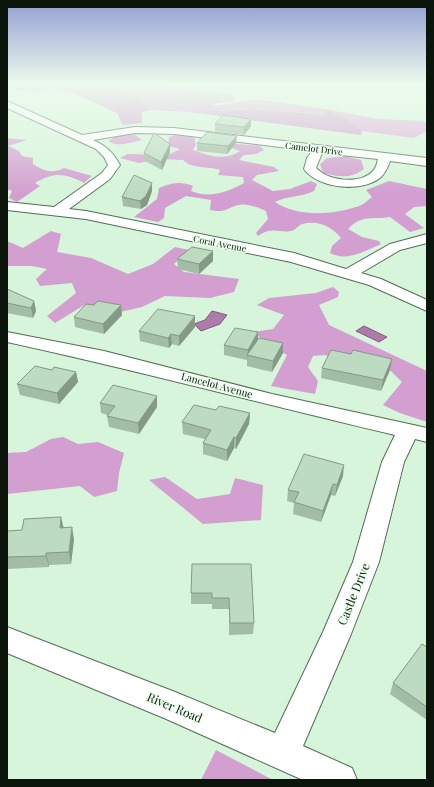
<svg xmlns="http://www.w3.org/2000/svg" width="434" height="787" font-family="'Playfair Display',serif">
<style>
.green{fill:#e0acdd}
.forest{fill:#d39ed0}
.water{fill:#ae7bab;stroke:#7d5c7b}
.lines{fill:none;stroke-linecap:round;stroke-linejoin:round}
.minor-casing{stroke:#526d56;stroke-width:2}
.minor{fill:#fff;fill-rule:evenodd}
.wall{fill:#a2bca5}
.shaded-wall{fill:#849986}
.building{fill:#bcdbc0;stroke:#849986}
.labels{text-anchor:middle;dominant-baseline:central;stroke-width:3;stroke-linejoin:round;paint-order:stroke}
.far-street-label{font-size:9px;fill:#0b150c;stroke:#ecffee}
.street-label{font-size:10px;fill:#0b150c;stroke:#ecffee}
.near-street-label{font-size:12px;fill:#0b150c;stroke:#ecffee}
</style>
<rect width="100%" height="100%" fill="#d6f5da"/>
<path class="green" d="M80,83h56l96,12 2,6 -19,3 -1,2 42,-7 69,10 53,10 45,2 4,2v8l-13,7 -52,-7 -17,-13 -20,-9 3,6 -75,-6 -64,3 -37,-2c-16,-15 -51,-23 -72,-27z"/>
<g class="forest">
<path d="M7,83c44,0 111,-5 145,27l-10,2v11l-19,2 -6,-12 -37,-17 -23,-7 -20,2 -30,-3z"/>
<path d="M253,109l74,6 -2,-6 20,9 17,13 -1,4 -172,-23z"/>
<path d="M134,134l8,6c-10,2 -24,8 -34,1l7,-4z"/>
<path d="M175,135l19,2 2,8 -3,5c17,6 31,11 47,1l-17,-6 1,-3c12,3 24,2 36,4l4,4 -8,4 -12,1 -5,5 35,7 5,4 -22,4 -5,5 21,11 17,-2 21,-8 6,3 -3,7c-13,6 -27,5 -39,11 21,15 57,13 81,5 6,-1 11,-6 16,-10l-6,-7 23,-9 38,8v17l-13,1 -9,7 19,14 -14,4 -20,-15c-18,3 -28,-3 -42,12l14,8 17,4 2,3c-16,7 -34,18 -51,9l2,-7 9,-8c-10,-12 -23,-18 -39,-14 -3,1 -5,4 -8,6 -13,5 -20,-5 -36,6l-2,-3 12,-14 -2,-8c-8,-4 -20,-8 -28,-6 -14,4 -12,8 -28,5l1,-10 -25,-4 -21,12 -1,10 -6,4 -24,-5 23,-18 2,-11c13,-5 21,-7 34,-2l-2,5c19,8 36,1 53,-8l-1,-6 -25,-2 2,-5c-12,-4 -29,-1 -37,-10l-23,-1 -21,4 -19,-5 8,-4 40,1 12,-6 -12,-3 1,-9z"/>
<path d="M7,138l20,2 -19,6 11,5 3,5 11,2v6c11,7 19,10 31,4l28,8 -8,7c-19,-10 -30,-11 -49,0l5,3 -23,16 -8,-4 3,-7 -5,-2z"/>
<path d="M345,156l16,4 3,9c-14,10 -25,8 -41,4l-3,-9 7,-6z"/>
<path d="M51,231l10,3 -4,18 34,6 37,16 25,-10 22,-17 14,3 -15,14 10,8 55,7 -5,13 -24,6 -45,-2 -23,11 -22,5 -34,-8 -31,19 -8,-7 29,-23 -4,-10 -32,3 -4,-7 11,-10 -15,-3h-25v-25l16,7z"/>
<path d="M333,287l6,5 -1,5 -19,8 10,20 98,46v51l-27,-9 -17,-8 19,-23 -15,-15 -46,-7 -16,-5 -12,1 -5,11 10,14 -3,13 -44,-8 16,-31 -22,-13 -11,-10 19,-3 11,-14 -27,-10 12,-7 47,-5z"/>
<path d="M63,437l15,7 20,-2 26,11 -5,20 -2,18 -23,6 -14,-11 -73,8v-41l19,-1 25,-13z"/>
<path d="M165,477l32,22 33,-5 5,-16 28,7 -2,35 -58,4 -54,-44z"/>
<path d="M216,750l57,30h-72z"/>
</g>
<g class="water">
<path d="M212,311l15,4 -7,9 -19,7 -7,-7 11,-4z"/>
<path d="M364,326l23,11 -8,5 -23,-11z"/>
</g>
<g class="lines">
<defs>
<g id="minor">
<path d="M7,101l75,34 53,-8 39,1 253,30v8l-37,-5c-2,6 -5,12 -9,16 -18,16 -63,12 -77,-8l3,-11 5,-7 -138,-17 -39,-1 -42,7c13,6 20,12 27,25l-10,14 -41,30 17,2 208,42 52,16 44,-25 37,-10v9l-27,7 -39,23 20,6 46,21v11l-58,-26 -78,-23 -205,-43 -79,-9v-8l47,5 48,-34 6,-8 -4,-8 -8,-8 -89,-41zM322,153l56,6c-1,5 -2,9 -5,12 -13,14 -45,10 -57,-3z"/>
<path d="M7,332l97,19 168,43 155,34v14l-12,-3 -11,23 -25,100 -28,72 -48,112 49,22 5,12h-54l-139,-62 -157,-65v-26l168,65 100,41 48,-101 30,-70 29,-100 13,-27c-129,-30 -258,-65 -388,-93z"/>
</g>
</defs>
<use href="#minor" class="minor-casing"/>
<use href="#minor" class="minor"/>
</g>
<g class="wall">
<path d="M215,124l36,2 -7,9 -29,-4z"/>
<path d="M197,143h39l-9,11 -30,-3z"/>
<path d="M170,144v8l-8,18 -17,-9 -1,-8z"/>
<path d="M152,183v8l-5,14 -6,4 -18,-3 -1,-9z"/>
<path d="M213,251v10l-14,13 -21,-5 -1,-10z"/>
<path d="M7,289l27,12 2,10 -3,7 -26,-5z"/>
<path d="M94,305h27l1,10 -18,19 -29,-7 -1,-10z"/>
<path d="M195,316v11l-16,19 -7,-2 -3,4 -29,-7 -1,-10z"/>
<path d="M258,339l25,14 -11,19 -25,-6v-6l-23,-5v-10z"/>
<path d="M322,368l68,2 -9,21 -60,-13z"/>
<path d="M52,370l24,2 2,10 -19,22 -39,-9 -3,-11z"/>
<path d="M100,403l57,4 -18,27 -30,-7 -2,-11 1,-1 -7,-2z"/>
<path d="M216,410l34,3 -1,11 -13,25 -2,-1 -7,13 -24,-7v-11l2,-4 -22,-5 -1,-12z"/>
<path d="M343,476l-8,20 -4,-1 -10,27 -28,-8 1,-11 -7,-2 1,-11z"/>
<path d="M63,528l11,11 -3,25 -22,1v2l-42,2v-38z"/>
<path d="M251,564l3,59 -1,11 -24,1v-26h-17v-5h-21v-11z"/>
<path d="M427,647v73l-37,-26 3,-11z"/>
</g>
<g class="shaded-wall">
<path d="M251,119v7l-7,9v-8z"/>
<path d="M237,136l-1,7 -9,11 1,-8z"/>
<path d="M170,144v8l-8,18 -1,-8z"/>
<path d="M152,183v8l-5,14 -6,4 -1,-8z"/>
<path d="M213,251v10l-14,13v-10z"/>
<path d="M34,301l2,10 -3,7 -2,-10z"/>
<path d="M121,305l1,10 -18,19 -1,-10z"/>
<path d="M195,316v11l-16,19v-10z"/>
<path d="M258,332v11l-11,12v5l1,-10z"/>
<path d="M171,334l1,10 -3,4 -1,-10z"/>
<path d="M283,343v10l-11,19 1,-11z"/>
<path d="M392,359l-2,11 -9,21 2,-11z"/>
<path d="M76,372l2,10 -19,22 -2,-11z"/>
<path d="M157,396v11l-18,27 -1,-11z"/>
<path d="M250,413l-1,11 -13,25v-11z"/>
<path d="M234,437v11l-7,13v-11z"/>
<path d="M344,465l-1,11 -8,20 2,-11z"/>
<path d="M333,484l-2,11 -10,27 2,-11z"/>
<path d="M61,517l3,12 -4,-1z"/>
<path d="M72,527l2,12 -3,25 -2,-12z"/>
<path d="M46,553l3,12v2l-3,-11z"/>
</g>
<g class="building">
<path d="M223,115l28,4 -7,8 -29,-3z"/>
<path d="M207,132l30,4 -9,10 -31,-3z"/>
<path d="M154,133l16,11 -9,18 -17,-9z"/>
<path d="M134,175l18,8 -6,13 -6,5 -18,-4z"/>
<path d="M192,247l21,4 -14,13 -22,-5z"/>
<path d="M7,289l27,12 -3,7 -24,-5z"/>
<path d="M98,301l23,4 -18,19 -29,-7 12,-13 8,1z"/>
<path d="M158,309l37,7 -16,20 -8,-2 -3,4 -29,-7z"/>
<path d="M235,328l23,4 -10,18 -24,-5z"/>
<path d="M259,338l24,5 -10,18 -26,-6z"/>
<path d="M331,350l20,4 2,-4 39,9 -9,21 -61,-12z"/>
<path d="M35,366l17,4 2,-3 22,5 -19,21 -40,-9z"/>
<path d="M113,385l44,11 -19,27 -31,-7 8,-10 -15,-3z"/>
<path d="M194,405l22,5 3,-4 31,7 -14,25 -2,-1 -7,13 -24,-7 8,-13 -29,-8z"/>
<path d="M304,454l40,11 -7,20 -4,-1 -10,27 -29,-9 5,-10 -11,-2z"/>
<path d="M61,517l-1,11 12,-1 -3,25 -23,1v3l-39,1v-26l15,-1 2,-11z"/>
<path d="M192,564h59l3,59h-24l-1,-25h-17v-5h-21z"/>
<path d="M422,644l5,3v60l-34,-24z"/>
</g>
<linearGradient id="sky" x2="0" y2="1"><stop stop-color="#919dd0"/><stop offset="0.43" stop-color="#edfaee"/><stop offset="1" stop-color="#edfaee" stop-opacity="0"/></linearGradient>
<rect width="434" height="194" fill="url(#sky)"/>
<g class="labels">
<g class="far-street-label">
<text transform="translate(314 148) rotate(7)">Camelot Drive</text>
<text transform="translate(220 243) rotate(11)">Coral Avenue</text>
</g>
<g class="street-label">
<text transform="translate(217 385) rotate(15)">Lancelot Avenue</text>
</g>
<g class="near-street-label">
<text transform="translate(353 594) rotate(-68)">Castle Drive</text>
<text transform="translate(175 707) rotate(23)">River Road</text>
</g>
</g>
<rect width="434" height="787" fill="none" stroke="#0b150c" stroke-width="16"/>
</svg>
